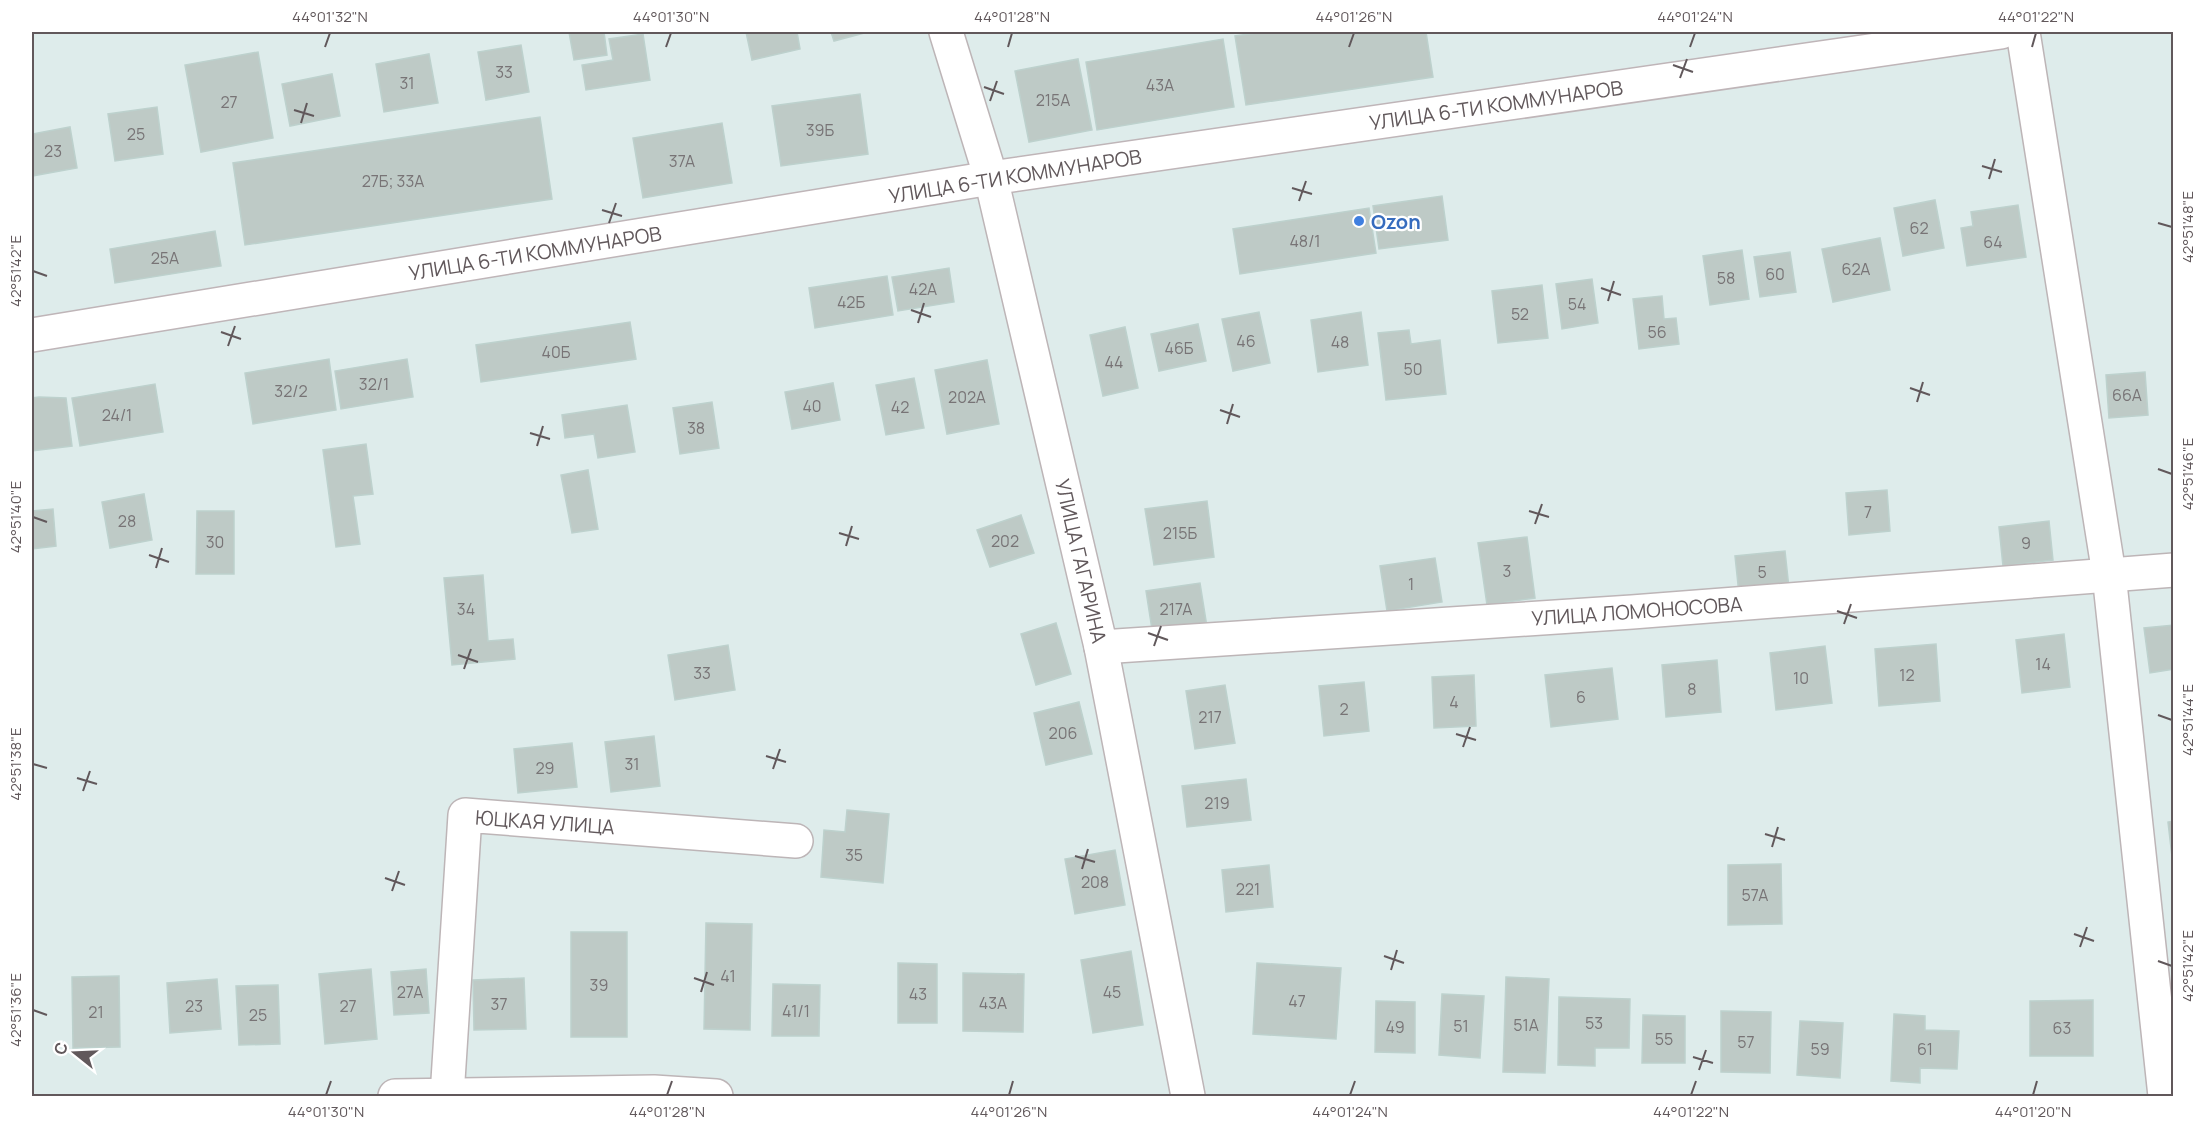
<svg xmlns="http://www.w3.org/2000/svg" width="2205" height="1128" font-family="Manrope,sans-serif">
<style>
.building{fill:#becac6;stroke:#bdd1cd;stroke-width:1.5}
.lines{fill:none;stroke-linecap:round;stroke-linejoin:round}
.minor-casing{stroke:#bdb5b7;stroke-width:36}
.tertiary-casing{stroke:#bdb5b7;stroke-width:36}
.secondary-casing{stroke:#bfb5b8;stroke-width:36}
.minor{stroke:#fff;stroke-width:33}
.tertiary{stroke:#fff;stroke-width:33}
.secondary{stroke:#fff;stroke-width:33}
.ticks{fill:none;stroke:#61585b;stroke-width:2}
.shop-dot{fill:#3f7fe0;stroke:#fff;stroke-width:2}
.labels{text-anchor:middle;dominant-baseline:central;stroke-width:4.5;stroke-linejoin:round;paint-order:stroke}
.number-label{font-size:16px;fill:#787476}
.street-label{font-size:20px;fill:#61585b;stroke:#fff}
.shop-label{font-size:20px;font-weight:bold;fill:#366cbe;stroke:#fff;text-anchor:start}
.neatline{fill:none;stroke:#61585b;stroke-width:2}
.ticks-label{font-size:15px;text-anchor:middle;fill:#61585b}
</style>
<rect width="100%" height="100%" fill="#deeceb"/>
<g class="building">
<path d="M569,32h35l3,23 -33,5z"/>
<path d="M746,32h51l3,17 -48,11z"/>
<path d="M831,32h37l-34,9z"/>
<path d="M1263,32h163l7,45 -187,28 -11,-69z"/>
<path d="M643,34l7,46 -64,10 -4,-25 31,-5 -4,-21z"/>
<path d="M1223,39l11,68 -137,23 -11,-68z"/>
<path d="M521,45l8,47 -43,8 -8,-48z"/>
<path d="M258,52l15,86 -72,14 -16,-87z"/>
<path d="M429,54l9,49 -54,9 -8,-48z"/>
<path d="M1078,59l14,71 -63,12 -14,-71z"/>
<path d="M332,74l8,42 -50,10 -8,-42z"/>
<path d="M860,94l8,60 -87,12 -9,-60z"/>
<path d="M157,107l6,47 -48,7 -7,-47z"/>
<path d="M540,117l12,82 -307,46 -12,-82z"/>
<path d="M722,123l10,60 -89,15 -10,-60z"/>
<path d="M70,127l7,41 -45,8v-42z"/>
<path d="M1442,196l6,44 -69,9 -6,-43z"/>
<path d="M1935,200l9,48 -41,8 -9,-48z"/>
<path d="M2018,205l8,52 -59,9 -6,-38 12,-2 -2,-14z"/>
<path d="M1369,208l7,45 -136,21 -7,-45z"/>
<path d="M215,231l6,35 -106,17 -5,-34z"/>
<path d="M1880,238l10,52 -57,12 -11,-53z"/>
<path d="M1742,250l7,49 -39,6 -7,-49z"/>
<path d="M1790,252l6,40 -36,5 -6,-40z"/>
<path d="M949,268l5,34 -56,9 -6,-34z"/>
<path d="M887,276l6,39 -78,13 -6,-40z"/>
<path d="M1592,279l6,44 -36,6 -6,-45z"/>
<path d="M1542,285l6,53 -50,5 -6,-52z"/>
<path d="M1662,296l2,23 12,-1 3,26 -40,5 -6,-50z"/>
<path d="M1259,312l11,51 -37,8 -11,-52z"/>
<path d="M1361,312l7,53 -50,7 -7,-52z"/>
<path d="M630,322l6,37 -155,23 -5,-37z"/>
<path d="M1198,324l8,37 -47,10 -8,-37z"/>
<path d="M1125,327l13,61 -35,8 -13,-61z"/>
<path d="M1409,330l2,14 29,-4 6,54 -60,6 -8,-67z"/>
<path d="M329,359l7,51 -83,14 -8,-51z"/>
<path d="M407,359l6,38 -72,12 -6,-38z"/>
<path d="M987,360l12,64 -52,10 -12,-64z"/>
<path d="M2145,372l3,43 -39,3 -3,-43z"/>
<path d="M914,378l10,50 -38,7 -10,-50z"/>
<path d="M833,383l7,37 -48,9 -7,-37z"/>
<path d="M155,384l8,48 -83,14 -8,-48z"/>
<path d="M39,397l27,1 6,48 -40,5v-53z"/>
<path d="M712,402l7,46 -39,6 -7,-46z"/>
<path d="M627,405l8,47 -37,6 -4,-24 -29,4 -3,-23z"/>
<path d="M366,444l7,50 -20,2 7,48 -24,3 -13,-97z"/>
<path d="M588,470l10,59 -26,4 -11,-58z"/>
<path d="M1887,490l3,41 -41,4 -3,-42z"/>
<path d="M144,494l8,46 -42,8 -8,-46z"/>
<path d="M1207,501l7,56 -60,8 -9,-56z"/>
<path d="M53,509l3,37 -24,3v-38z"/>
<path d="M197,511h37v63h-38z"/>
<path d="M1021,515l13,38 -44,14 -13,-37z"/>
<path d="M2049,521l4,39 -50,6 -4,-39z"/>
<path d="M1527,537l8,61 -48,7 -9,-62z"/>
<path d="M1785,551l4,37 -50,6 -4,-38z"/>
<path d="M1435,558l7,44 -55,9 -7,-45z"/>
<path d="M483,575l5,66 25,-2 2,20 -63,6 -8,-87z"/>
<path d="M1200,583l7,44 -54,9 -7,-45z"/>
<path d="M1056,623l15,51 -35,11 -15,-51z"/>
<path d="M2174,625v44l-24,4 -6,-45z"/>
<path d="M2064,634l6,53 -48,6 -6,-53z"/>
<path d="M1936,644l4,57 -61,5 -4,-57z"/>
<path d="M728,645l7,45 -60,10 -7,-45z"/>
<path d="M1825,646l7,57 -56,7 -6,-57z"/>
<path d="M1717,660l4,52 -55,5 -4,-52z"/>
<path d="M1612,668l6,51 -67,8 -6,-52z"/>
<path d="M1474,675l2,51 -42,2 -2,-51z"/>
<path d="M1364,682l5,49 -45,5 -5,-50z"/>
<path d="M1225,685l10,58 -40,6 -9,-58z"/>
<path d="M1079,702l13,52 -46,11 -12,-52z"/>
<path d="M654,736l6,50 -49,6 -6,-50z"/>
<path d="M572,743l5,44 -59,6 -4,-44z"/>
<path d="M1246,779l5,41 -64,7 -5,-41z"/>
<path d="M847,810l42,4 -6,69 -62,-6 3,-47 21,2z"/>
<path d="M2174,821v53l-6,-52z"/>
<path d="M1115,850l10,55 -50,9 -10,-55z"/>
<path d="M1781,864l1,60 -54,1v-60z"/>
<path d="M1269,865l4,42 -47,5 -4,-42z"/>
<path d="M706,923l46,1 -2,106 -46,-1z"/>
<rect x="571" y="932" width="56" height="105"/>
<path d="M1131,951l12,74 -50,8 -12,-73z"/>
<path d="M898,963l39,1v59h-39z"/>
<path d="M1257,963l84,5 -5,71 -83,-5z"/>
<path d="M371,969l6,70 -52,5 -6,-70z"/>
<path d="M426,969l3,44 -35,2 -3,-43z"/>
<path d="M963,973l61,1 -1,58 -60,-1z"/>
<path d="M119,976l1,71 -47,1 -1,-71z"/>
<path d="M1506,977l43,2 -4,94 -42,-1z"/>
<path d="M524,978l2,51 -52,1 -1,-50z"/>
<path d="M217,979l4,50 -51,4 -3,-50z"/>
<path d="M773,984l47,1 -1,51h-47z"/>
<path d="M278,985l2,59 -41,1 -3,-59z"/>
<path d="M1442,994l42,2 -4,62 -41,-3z"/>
<path d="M1559,997l71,2 -1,49h-34v18l-37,-1z"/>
<path d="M2093,1000v56h-63v-55z"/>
<path d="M1376,1001l39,1v51l-40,-1z"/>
<path d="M1721,1011l50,1 -1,61 -49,-1z"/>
<path d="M1894,1014l31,2v14l34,1 -2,38 -37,-1v15l-29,-2z"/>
<path d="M1643,1015l42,1v47h-43z"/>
<path d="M1800,1021l43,2 -3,55 -43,-3z"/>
</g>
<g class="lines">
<defs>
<g id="minor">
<path d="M2023,32l86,542 56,522"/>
<path d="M991,178l110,469 87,449"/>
<path d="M1101,647l531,-35 542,-42"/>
<path d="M395,1096l259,-4 62,4"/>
<path d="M447,1096l18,-281 331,26"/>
</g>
<path id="tertiary" d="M946,32l45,146"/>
<path id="secondary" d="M32,335l959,-157 1010,-146"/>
</defs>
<use href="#minor" class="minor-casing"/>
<use href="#tertiary" class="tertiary-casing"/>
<use href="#secondary" class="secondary-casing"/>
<use href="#minor" class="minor"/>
<use href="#tertiary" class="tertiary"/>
<use href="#secondary" class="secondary"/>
</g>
<path class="ticks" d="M325,47l5,-14M666,47l5,-14M1008,47l4,-14M1349,47l5,-14M1690,47l5,-14M2032,47l4,-14M1673,65l20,7M1680,78l7,-19M984,87l20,7M990,101l7,-20M294,110l20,6M301,123l6,-20M1982,166l20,6M1989,179l6,-20M1292,188l20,6M1299,201l7,-20M602,210l20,6M609,223l7,-20M2158,223l14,4M33,271l14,5M1601,288l20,7M1608,301l6,-20M911,310l20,7M918,323l6,-20M221,332l20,7M228,346l7,-20M1910,388l20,7M1917,402l6,-20M1220,410l20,7M1227,424l6,-20M530,433l20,6M537,446l6,-20M2158,469l14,5M1529,511l20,6M33,517l14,5M1535,524l7,-20M839,533l20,6M846,546l6,-20M149,555l20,7M156,568l6,-20M1837,611l20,7M1844,624l7,-20M1148,633l20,7M1154,646l7,-20M458,655l20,7M464,669l7,-20M2158,715l14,5M1456,734l20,6M1463,747l7,-20M766,756l20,6M33,764l14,4M773,769l7,-20M77,778l20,6M83,791l7,-20M1765,834l20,6M1772,847l6,-20M1075,856l20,6M1082,869l6,-20M385,878l20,7M392,891l7,-20M2074,934l20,7M2080,947l7,-20M1384,956l20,7M2158,961l14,5M1391,970l6,-20M694,978l20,7M701,992l6,-20M33,1010l14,5M1693,1057l20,6M1699,1070l7,-20M326,1095l5,-14M667,1095l5,-14M1009,1095l4,-14M1350,1095l5,-14M1691,1095l5,-14M2033,1095l4,-14"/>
<circle class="shop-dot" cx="1359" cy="221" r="6"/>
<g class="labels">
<g class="number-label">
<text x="504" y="72">33</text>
<text x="407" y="83">31</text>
<text x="1160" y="85">43А</text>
<text x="1053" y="100">215А</text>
<text x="229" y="102">27</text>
<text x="820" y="130">39Б</text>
<text x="136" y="134">25</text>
<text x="53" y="151">23</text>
<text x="682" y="161">37А</text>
<text x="393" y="181">27Б; 33А</text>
<text x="1919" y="228">62</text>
<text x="1305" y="241">48/1</text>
<text x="1993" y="242">64</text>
<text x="165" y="258">25А</text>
<text x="1856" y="269">62А</text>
<text x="1775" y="274">60</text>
<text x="1726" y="278">58</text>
<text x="923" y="289">42А</text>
<text x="851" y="302">42Б</text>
<text x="1577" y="304">54</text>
<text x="1520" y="314">52</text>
<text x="1657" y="332">56</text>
<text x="1246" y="341">46</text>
<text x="1340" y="342">48</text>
<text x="1179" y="348">46Б</text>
<text x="556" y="352">40Б</text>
<text x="1114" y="362">44</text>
<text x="1413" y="369">50</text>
<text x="374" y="384">32/1</text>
<text x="291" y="391">32/2</text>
<text x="2127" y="395">66А</text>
<text x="967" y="397">202А</text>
<text x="812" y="406">40</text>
<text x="900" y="407">42</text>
<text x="117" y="415">24/1</text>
<text x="696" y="428">38</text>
<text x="1868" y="512">7</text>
<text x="127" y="521">28</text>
<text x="1180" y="533">215Б</text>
<text x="1005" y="541">202</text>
<text x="215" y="542">30</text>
<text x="2026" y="543">9</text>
<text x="1507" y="571">3</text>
<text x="1762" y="572">5</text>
<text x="1411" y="584">1</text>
<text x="466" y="609">34</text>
<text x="1176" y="609">217А</text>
<text x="2043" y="664">14</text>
<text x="702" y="673">33</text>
<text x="1907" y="675">12</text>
<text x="1801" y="678">10</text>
<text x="1692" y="689">8</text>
<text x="1581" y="697">6</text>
<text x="1454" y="702">4</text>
<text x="1344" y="709">2</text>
<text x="1210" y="717">217</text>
<text x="1063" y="733">206</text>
<text x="632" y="764">31</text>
<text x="545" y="768">29</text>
<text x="1217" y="803">219</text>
<text x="854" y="855">35</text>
<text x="1095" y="882">208</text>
<text x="1248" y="889">221</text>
<text x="1755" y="895">57А</text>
<text x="728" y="976">41</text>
<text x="599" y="985">39</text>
<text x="410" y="992">27А</text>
<text x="1112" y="992">45</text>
<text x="918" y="994">43</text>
<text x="1297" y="1001">47</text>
<text x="993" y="1003">43А</text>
<text x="499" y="1004">37</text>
<text x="194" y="1006">23</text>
<text x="348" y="1006">27</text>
<text x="796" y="1011">41/1</text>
<text x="96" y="1012">21</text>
<text x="258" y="1015">25</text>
<text x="1594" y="1023">53</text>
<text x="1526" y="1025">51А</text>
<text x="1461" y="1026">51</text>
<text x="1395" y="1027">49</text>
<text x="2062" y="1028">63</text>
<text x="1664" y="1039">55</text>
<text x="1746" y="1042">57</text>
<text x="1820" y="1049">59</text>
<text x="1925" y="1049">61</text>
</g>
<g class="street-label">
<text transform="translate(1496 105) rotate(-8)">УЛИЦА 6-ТИ КОММУНАРОВ</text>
<text transform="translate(1015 176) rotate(-9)">УЛИЦА 6-ТИ КОММУНАРОВ</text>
<text transform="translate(535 253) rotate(-9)">УЛИЦА 6-ТИ КОММУНАРОВ</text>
<text transform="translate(1081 561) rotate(77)">УЛИЦА ГАГАРИНА</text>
<text transform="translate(1637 611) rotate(-4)">УЛИЦА ЛОМОНОСОВА</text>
<text transform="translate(545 822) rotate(4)">ЮЦКАЯ УЛИЦА</text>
</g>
<g class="shop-label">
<text x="1371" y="221">Ozon</text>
</g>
</g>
<rect width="2205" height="1128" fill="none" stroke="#ffffff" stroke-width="66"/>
<g transform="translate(75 1053) rotate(288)" stroke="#ffffff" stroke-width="4.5" paint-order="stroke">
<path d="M0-4.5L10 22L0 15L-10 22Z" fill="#61585b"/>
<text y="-9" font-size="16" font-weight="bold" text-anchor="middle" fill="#61585b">С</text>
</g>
<rect x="33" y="33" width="2139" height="1062" class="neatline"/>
<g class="ticks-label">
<text x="330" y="22">44°01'32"N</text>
<text x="671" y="22">44°01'30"N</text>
<text x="1012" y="22">44°01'28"N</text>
<text x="1354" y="22">44°01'26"N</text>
<text x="1695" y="22">44°01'24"N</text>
<text x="2036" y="22">44°01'22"N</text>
<text transform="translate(2188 227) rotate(-90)" y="5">42°51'48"E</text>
<text transform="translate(16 271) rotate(-90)" y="5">42°51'42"E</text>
<text transform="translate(2188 474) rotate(-90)" y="5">42°51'46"E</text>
<text transform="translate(16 517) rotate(-90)" y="5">42°51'40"E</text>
<text transform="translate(2188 720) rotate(-90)" y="5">42°51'44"E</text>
<text transform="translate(16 764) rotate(-90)" y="5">42°51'38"E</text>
<text transform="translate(2188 966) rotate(-90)" y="5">42°51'42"E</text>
<text transform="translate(16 1010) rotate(-90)" y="5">42°51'36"E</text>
<text x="326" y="1117">44°01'30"N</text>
<text x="667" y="1117">44°01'28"N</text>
<text x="1009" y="1117">44°01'26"N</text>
<text x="1350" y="1117">44°01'24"N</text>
<text x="1691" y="1117">44°01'22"N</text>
<text x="2033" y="1117">44°01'20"N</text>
</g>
</svg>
